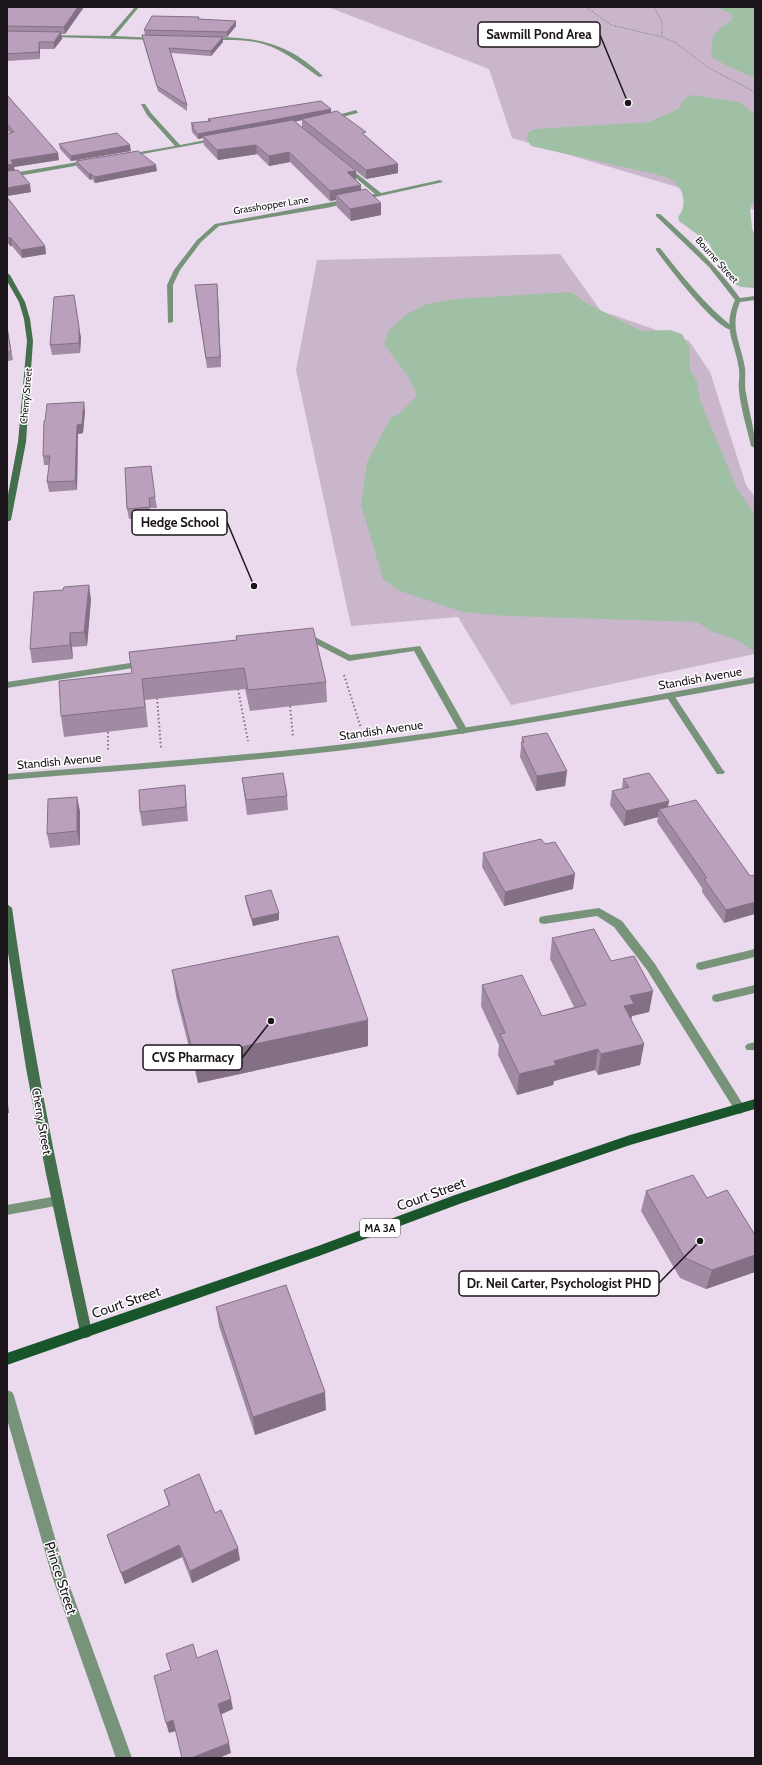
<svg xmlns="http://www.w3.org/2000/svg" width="762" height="1765" font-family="Cabin,sans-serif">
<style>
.green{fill:#c9b6cb}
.water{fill:#a0c0a5}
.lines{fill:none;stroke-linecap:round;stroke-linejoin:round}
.path-far1{stroke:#7f7380;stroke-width:1;stroke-dasharray:1 1.5;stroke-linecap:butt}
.path{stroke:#7f7380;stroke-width:2;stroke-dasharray:1.5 2.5;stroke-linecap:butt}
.service{fill:#77947b;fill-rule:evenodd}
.minor{fill:#77947b;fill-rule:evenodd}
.secondary{fill:#436f4c;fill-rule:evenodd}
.primary{fill:#18552a;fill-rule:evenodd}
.wall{fill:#a18aa3;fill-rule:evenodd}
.shaded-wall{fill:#837085}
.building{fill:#bba0be;stroke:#837085}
.labels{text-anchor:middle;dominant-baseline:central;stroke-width:3;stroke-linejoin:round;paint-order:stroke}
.far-street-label{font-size:10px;fill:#1c151c;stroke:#fff}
.shield{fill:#fff;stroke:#605b60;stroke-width:1}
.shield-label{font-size:11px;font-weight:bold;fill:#1c151c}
.street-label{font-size:12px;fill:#1c151c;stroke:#fff}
.near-street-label{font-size:14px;fill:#1c151c;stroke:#fff}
.leader{fill:none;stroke:#1c151c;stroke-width:1.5}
.callout-dot{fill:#1c151c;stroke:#fff;stroke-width:1.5}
.callout{fill:#fff;stroke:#1c151c;stroke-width:1.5}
.callout-label{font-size:13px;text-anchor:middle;font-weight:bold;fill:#1c151c}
</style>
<rect width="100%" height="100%" fill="#ebd9ed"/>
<g class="green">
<path d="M328,7h427v203l-243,-72 -23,-69z"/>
<path d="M560,254l41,57 88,30 21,31 36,113 9,12v157l-244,51 -53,-88 -107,9 -55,-256 21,-110z"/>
</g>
<g class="water">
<path d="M715,7h40v71l-28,-12 -15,-9c-2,-22 2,-25 20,-37v-6z"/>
<path d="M692,95l47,7 16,12v86l-5,7 2,21 3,9v51l-14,-1 -8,-4 -16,-21 -8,-19 -30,-22 -1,-4c9,-10 7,-27 -5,-36 -5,-4 -12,-5 -18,-7l-124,-28 -5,-9 3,-5 6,-3 114,-7 29,-13 7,-11z"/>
<path d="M571,292l15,11 51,26 8,2 25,-1 12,4 7,13 1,23 7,11 3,19 37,89 18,25v137l-4,-1 -13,-10 -25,-8 -16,-10 -191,-6 -43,-4 -63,-21 -17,-12 -22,-74 6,-43 24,-45 8,-3 18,-18 -7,-17 -26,-35 5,-14 18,-16 20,-10 28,-5z"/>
</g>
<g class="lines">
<g class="path-far1">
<path d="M586,7l25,18 51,12 14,6 33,25 46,24"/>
<path d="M654,7l8,14v16"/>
</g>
<g class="path">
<path d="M344,675l17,53"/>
<path d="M238,689l10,52"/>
<path d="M157,698l4,50"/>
<path d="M290,706l3,30"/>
<path d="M108,732v20"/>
</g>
<g class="service">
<path d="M656,248h4c23,29 45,57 74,80v2c-16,3 -67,-65 -78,-80z"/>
<path d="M309,634l41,21 70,-9 48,85 -5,3 -3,-1 -46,-82 -65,10 -41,-21 -5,1 -4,-3 1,-2z"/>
<path d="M143,661l4,3 -1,2 -139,22v-6z"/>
<path d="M670,693l3,1 50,76 2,2 -2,2h-6l-51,-78z"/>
<path d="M599,908l23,13 33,43 89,142 2,3 -2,3 -4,2 -4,-2 -89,-142 -33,-43 -17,-11 -53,8 -4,-1 -1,-3 1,-3 4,-1z"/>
<path d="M755,949v8l-54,13 -4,-1 -1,-3 1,-3 4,-1z"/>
<path d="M755,985v8l-38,9 -4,-1 -1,-3 1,-3 4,-1z"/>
<path d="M755,1042v8h-8l-2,-3 2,-3z"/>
<path d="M57,1196l4,1 2,4 -2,4 -54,10v-10z"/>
</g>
<g class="minor">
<path d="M135,7h4l-24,29 40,2 2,2 -108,-3 -2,-1 2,-1 61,1z"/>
<path d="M209,37c48,0 78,5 114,39l-4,1c-23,-16 -42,-33 -71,-36 -13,-2 -27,0 -41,-2z"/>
<path d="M141,104h4l6,9 29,32 36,-7 3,2 -93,17v-2l2,-1 47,-8 -28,-31z"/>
<path d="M356,110l2,3 -28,7 -3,-2z"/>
<path d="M90,160l2,1v2l-85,15v-4z"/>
<path d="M346,165l35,28 59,-13 3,2 -117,26 -107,18 -18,16 -21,28 -7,15v37l-5,1 -1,-38 7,-15 23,-30 18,-16 160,-30 -31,-26 -1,-1z"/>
<path d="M656,214h4c29,26 57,52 80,84l15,-2v4l-15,2c-11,26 1,41 5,66 1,8 -1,17 1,25 3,19 9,36 9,55l-4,-2c-4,-18 -10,-36 -12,-55 -1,-7 1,-14 0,-22 -4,-28 -17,-39 -4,-69l-26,-33 -53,-51z"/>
<path d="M755,677v6c-128,23 -256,47 -385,64 -121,15 -242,23 -363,33v-6c121,-10 242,-18 363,-33 129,-16 257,-41 385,-64z"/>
<path d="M7,1390l5,2 2,4 52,180 66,182h-16l-64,-182 -45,-157z"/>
</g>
<g class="secondary">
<path d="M7,273l3,2 15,27 5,17 3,22 -7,101 -15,78 -4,2v-22l11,-58 9,-101 -3,-22 -5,-17 -12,-21z"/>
<path d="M7,904l5,4c20,143 49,283 80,424l-1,4 -5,2 -5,-2 -1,-4 -34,-158 -20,-106 -19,-122z"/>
</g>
<path class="primary" d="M755,1099v10l-125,36 -168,58 -143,53 -312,109v-12l311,-107 137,-51 175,-60z"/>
</g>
<g class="wall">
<path d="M7,7h77l-19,27h-4l1,5 -8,10h-14v10l-33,2z"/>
<path d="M199,19l37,7 -9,11h-4v5l-12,14 -40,-3 16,52v6l-29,-20 -15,-51 -1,-5h3l-1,-5z"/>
<path d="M7,95l52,65 -45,7v3l17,22 -24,4v-62l3,-1 -3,-3z"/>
<path d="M331,109v3l35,24 32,28v9l-32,6 -10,-8v9l5,5v5l20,25 -30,6 -14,-14 -1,-7 -6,1 -40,-39 -21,4 -12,-12 -39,6 -14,-15 -1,-7 -5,1 -6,-7 -1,-9 17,-2v-2zM302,120v8l-7,-6z"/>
<path d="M59,144l72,7 -60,10 -11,-12z"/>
<path d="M76,161l81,10 -62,12 -3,-4 -2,1 -13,-13z"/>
<path d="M7,197l38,49 1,8 -24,4 -10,-12h-2l-3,-4z"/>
<path d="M217,284l4,83 -14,1 -11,-72 -1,-11z"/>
<path d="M7,327l6,33 -5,1 -1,3z"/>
<path d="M81,337l-1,16 -28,2 -2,-10z"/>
<path d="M85,411l-2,22 -5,1 -1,56 -28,2 -2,-10 2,-17h-5l-1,-9z"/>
<path d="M125,468l30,29 2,11h-7l1,9 -22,2 -2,-10z"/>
<path d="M91,599l-4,47 -15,1 1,12 -41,4 -2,-14z"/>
<path d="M236,636l90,46 1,20 -77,9 -5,-22 -100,11 3,27 -84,10 -3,-21 71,-43 105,-33z"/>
<path d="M522,737l45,34 -2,15 -29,5 -16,-34z"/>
<path d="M242,778l45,18 1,14 -41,5 -3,-22z"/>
<path d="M623,779l46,22 -1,6 82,69 -26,47 -22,-31v-4l-45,-66 1,-5 -34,9 -14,-21 2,-14 10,-2z"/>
<path d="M185,785l3,36 -46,5 -2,-14z"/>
<path d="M80,811v34l-30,3 -3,-14z"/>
<path d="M483,853l90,36 -69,17 -22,-39z"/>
<path d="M245,896l34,24 -26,6 -7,-23z"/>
<path d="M552,938l59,23 42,30 -4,21 -17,4 -1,4 13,24 -4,21 -42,10 -3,-5 -41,11 -1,4 -36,10 -19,-40 1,-10 -18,-39 1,-21 60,31 32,-9 -24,-48z"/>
<path d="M172,970l196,76 -170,37 -22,-87z"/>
<path d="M646,1191l61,7 48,37v37l-49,17 -26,-11 -39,-67z"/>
<path d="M216,1307l110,103 -71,25 -36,-109z"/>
<path d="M164,1490l51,23 25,47 -48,23 -10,-26 -57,27 -14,-37 -4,-12 62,-29z"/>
</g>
<g class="shaded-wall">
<path d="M78,7h6l-19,27 -1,-7z"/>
<path d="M236,21v5l-9,11v-5z"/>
<path d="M61,32l1,7 -8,10v-7z"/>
<path d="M223,37v5l-12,14v-5z"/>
<path d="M39,42l1,7v10l-1,-7z"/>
<path d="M331,109v6l-29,4v1l-97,18 -2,-2v2l-5,1v-5z"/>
<path d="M130,145l1,6 -60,10v-5z"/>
<path d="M256,145l1,9 -39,6 -1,-10z"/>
<path d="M289,152l1,10 -21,4v-10z"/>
<path d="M58,153l1,7 -45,7 1,4 -8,2v-8l4,-5z"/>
<path d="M398,164v9l-32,6v-9z"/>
<path d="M156,165l1,6 -62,12v-6z"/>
<path d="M356,171v9l-9,-8z"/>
<path d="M89,174h2l1,5 -2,1z"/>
<path d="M30,184l1,8 -24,4v-8z"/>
<path d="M361,185v10h-25v5l-6,1v-10z"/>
<path d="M381,203v12l-30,6 -1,-12z"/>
<path d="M9,238h2l1,8h-2z"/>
<path d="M45,246l1,8 -24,4 -1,-8z"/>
<path d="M217,284l1,10 3,73 -1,-10z"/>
<path d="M79,327l2,10 -1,16 -1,-10z"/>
<path d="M84,402l1,9 -2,22 -5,1 -1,56 -2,-9 2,-56z"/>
<path d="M89,585l2,14 -4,47 -3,-14z"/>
<path d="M70,633l2,14 1,12 -3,-14z"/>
<path d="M567,771l-2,15 -29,5 1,-15z"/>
<path d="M77,797l3,14v34l-3,-14z"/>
<path d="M669,801l-3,14 -7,-6 -1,8 -34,9 2,-15z"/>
<path d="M575,874l-2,15 -69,17 1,-14z"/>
<path d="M755,902v12l-31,9 2,-13z"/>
<path d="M279,913v7l-26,6 -1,-7z"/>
<path d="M653,991l-4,21 -17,4 -2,8 -6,-18 6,-10z"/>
<path d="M368,1020v26l-170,37 -4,-26z"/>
<path d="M644,1044l-4,21 -42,10 3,-21z"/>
<path d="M598,1049l-3,21 -41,11 -1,4 -36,10 2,-21 35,-13z"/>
<path d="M7,1095l2,18h-2z"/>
<path d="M755,1255v17l-49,17 6,-19z"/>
<path d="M325,1392l1,18 -71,25 -2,-18z"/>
<path d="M179,1545l3,12 -57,27 -4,-11z"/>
<path d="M238,1548l2,12 -48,23 -2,-12z"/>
<path d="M231,1699l2,10 -13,6 -2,-11z"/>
<path d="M173,1720l3,11 -7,2 -3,-10z"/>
<path d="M229,1743l2,10 -12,5h-28z"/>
</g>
<g class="building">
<path d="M7,7h71l-14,20 -57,-1z"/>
<path d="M152,16l47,1 -1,2 38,2 -9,11 -83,-2z"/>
<path d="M7,31l54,1 -7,10h-15v10l-32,2z"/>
<path d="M142,35l81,2 -12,14 -42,-3 18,57 -30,-19z"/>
<path d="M7,95l51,58 -47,7 2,4 -6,1v-31l7,-2 -7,-8z"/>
<path d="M321,101l10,8 -133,25 -6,-7 2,-1 -3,-3 20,-2 -3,-2z"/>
<path d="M337,111l29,21 -4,1 36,31 -32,6 -64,-51z"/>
<path d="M293,120l63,51 -9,1 14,13 -31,6 -41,-39 -20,4 -13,-11 -39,5 -14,-14z"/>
<path d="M117,133l13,12 -59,11 -12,-12z"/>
<path d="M138,151l18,14 -61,12 -4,-3h-2l-13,-13z"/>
<path d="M18,170l12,14 -23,4v-17z"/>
<path d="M366,189l15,14 -31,6 -14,-14z"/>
<path d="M7,197l38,49 -24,4 -10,-12h-2l-2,-2z"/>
<path d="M217,284l3,73 -14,1 -11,-73z"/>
<path d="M74,295l5,32v16l-29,2 4,-48z"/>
<path d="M7,327l4,25h-4z"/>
<path d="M84,402l-2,22 -5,1 -2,56 -28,1 3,-26h-7l1,-35h1l2,-17z"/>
<path d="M151,466l4,31 -6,1 1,9 -23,2 -2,-41z"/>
<path d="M89,585l-5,47 -14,1v12l-40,4 4,-57 29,-2 1,-3z"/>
<path d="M313,628l13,54 -78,8 -4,-22 -102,11 3,28 -84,9 -2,-35 73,-8 -3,-21 108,-12 -1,-4z"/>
<path d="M547,733l20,38 -30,5 -16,-33 3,-1 -2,-5z"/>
<path d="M283,773l4,23 -41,4 -4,-22z"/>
<path d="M649,773l20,28 -43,10 -14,-20 17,-4 -6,-8z"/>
<path d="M185,785l1,22 -46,5 -1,-22z"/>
<path d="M77,797v34l-30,3 1,-35z"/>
<path d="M696,800l54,76 3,-1 2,3v24l-29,8 -22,-31 3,-1 -48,-69z"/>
<path d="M541,839l4,5 10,-2 20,32 -70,18 -22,-39z"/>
<path d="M271,890l8,23 -27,6 -7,-23z"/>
<path d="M594,929l17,32 23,-5 19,35 -23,5 4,8 -10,2 20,38 -43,10 -3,-5 -44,12 2,4 -37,9 -19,-40 5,-1 -23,-48 40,-10 20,41 44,-11 -34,-67z"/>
<path d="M338,936l30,84 -174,37 -22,-87z"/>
<path d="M693,1175l14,23 20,-8 28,45v20l-43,15 -27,-12 -39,-67z"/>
<path d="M286,1285l39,107 -72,25 -37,-110z"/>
<path d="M199,1474l16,39 6,-3 17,38 -48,23 -11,-26 -58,28 -14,-38 63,-30 -6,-15z"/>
<path d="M193,1644l4,14 20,-8 14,49 -13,5 11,39 -38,15h-9l-9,-38 -7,3 -12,-47 17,-6 -5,-16z"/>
</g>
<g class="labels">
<g class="far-street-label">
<text transform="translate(271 205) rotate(-9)">Grasshopper Lane</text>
<text transform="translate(717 260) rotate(48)">Bourne Street</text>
<text transform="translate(26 396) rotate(-85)">Cherry Street</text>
</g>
<rect class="shield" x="360" y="1219" width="40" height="18" rx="3"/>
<g class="shield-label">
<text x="380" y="1228">MA 3A</text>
</g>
<g class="street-label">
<text transform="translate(700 678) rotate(-10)">Standish Avenue</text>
<text transform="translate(381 730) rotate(-8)">Standish Avenue</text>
<text transform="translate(59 761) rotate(-5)">Standish Avenue</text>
<text transform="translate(42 1121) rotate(80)">Cherry Street</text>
</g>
<g class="near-street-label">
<text transform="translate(431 1194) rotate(-20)">Court Street</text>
<text transform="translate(126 1302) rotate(-19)">Court Street</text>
<text transform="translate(61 1578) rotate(72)">Prince Street</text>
</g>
</g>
<path class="leader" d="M628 103L600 35M254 586L227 522M271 1021L242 1058M700 1241L659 1283"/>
<g class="callout-dot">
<circle cx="628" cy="103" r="4"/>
<circle cx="254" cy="586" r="4"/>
<circle cx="271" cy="1021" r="4"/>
<circle cx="700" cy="1241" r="4"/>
</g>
<g class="callout">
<rect x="478" y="22" width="122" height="25" rx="4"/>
<rect x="132" y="510" width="95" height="25" rx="4"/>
<rect x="143" y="1045" width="99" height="25" rx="4"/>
<rect x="459" y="1271" width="200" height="25" rx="4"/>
</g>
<g class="callout-label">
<text x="539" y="39">Sawmill Pond Area</text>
<text x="180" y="527">Hedge School</text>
<text x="193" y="1062">CVS Pharmacy</text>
<text x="559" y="1288">Dr. Neil Carter, Psychologist PHD</text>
</g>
<rect width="762" height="1765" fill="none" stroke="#1c151c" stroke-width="16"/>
</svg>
